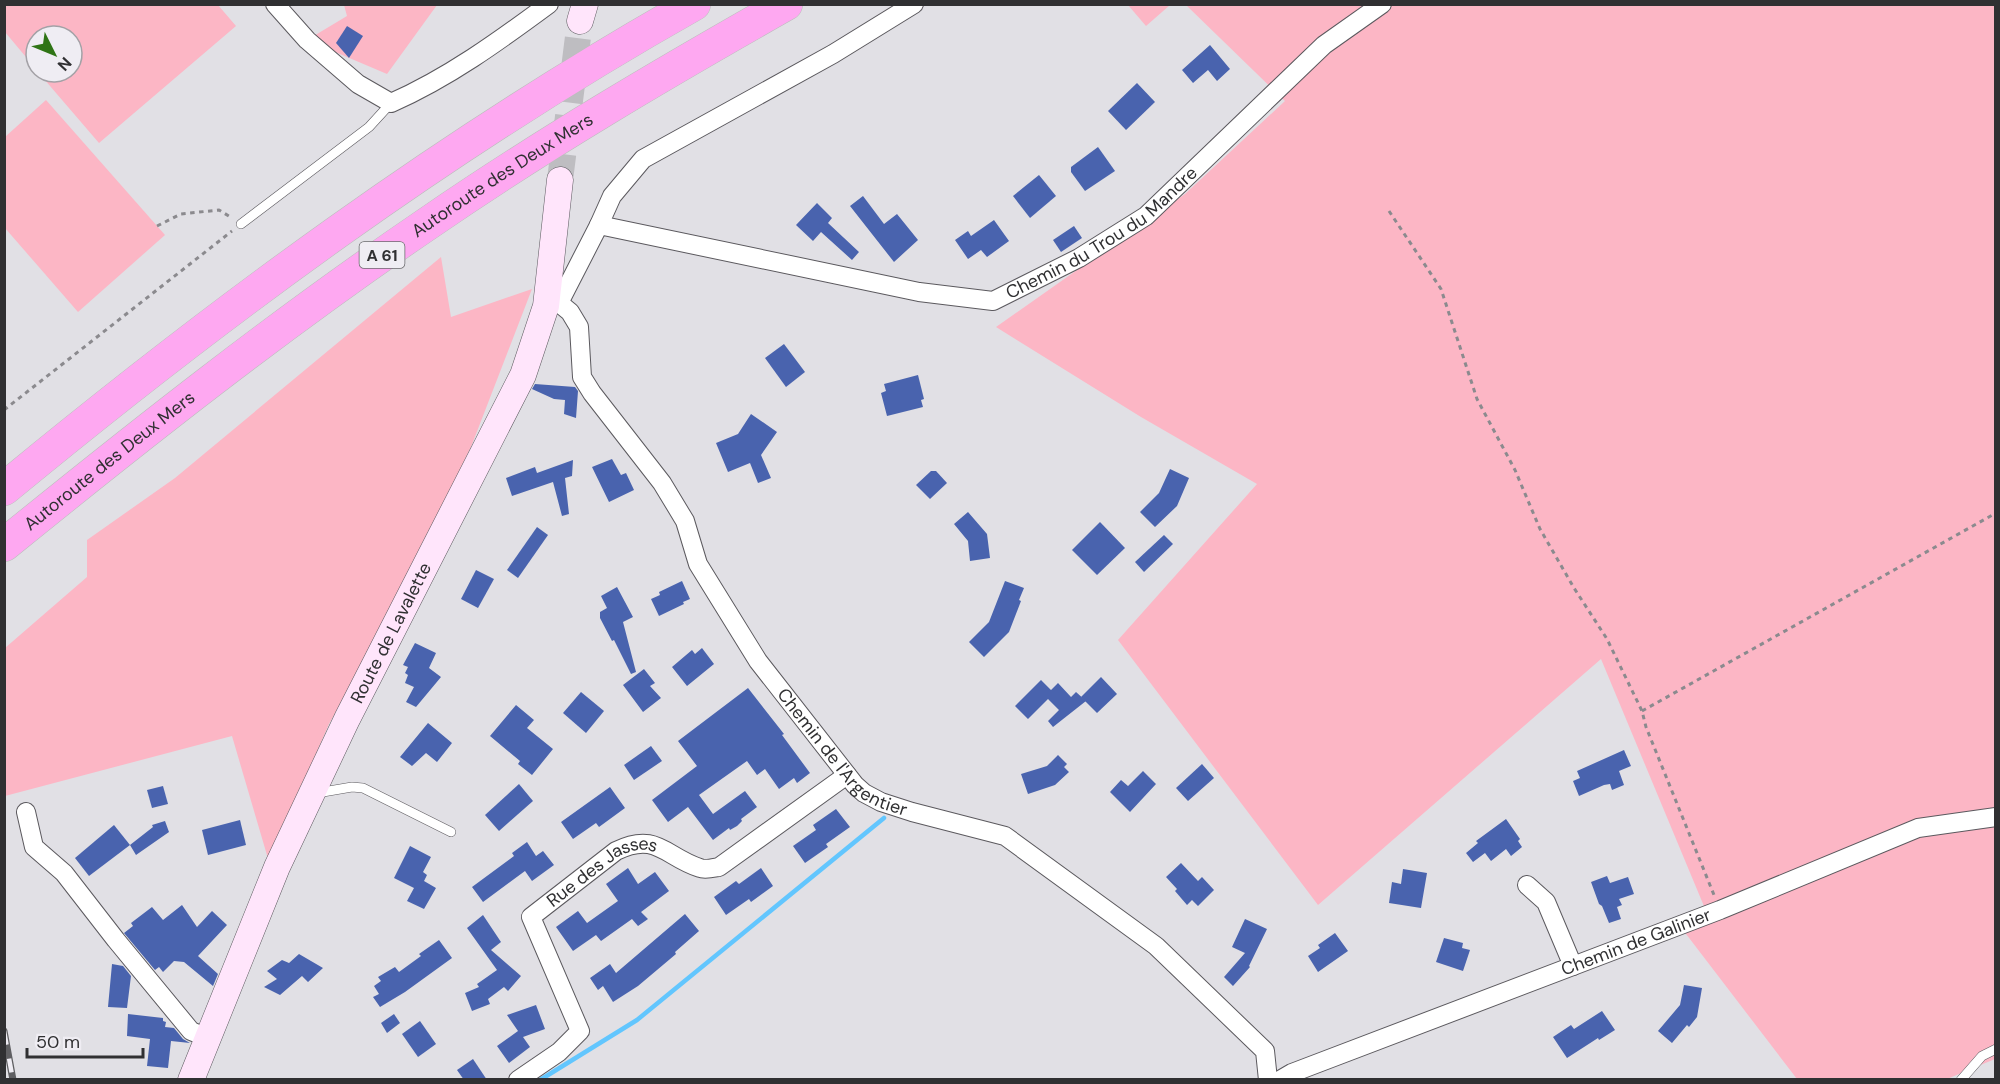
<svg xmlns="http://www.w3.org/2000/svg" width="2000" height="1084" font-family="'DM Sans',sans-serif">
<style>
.green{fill:#fcb6c5}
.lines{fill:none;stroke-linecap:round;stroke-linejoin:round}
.stream{stroke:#62c6fe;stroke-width:4.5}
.building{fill:#4963ae}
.secondary-tunnel{stroke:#bebdc1;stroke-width:26;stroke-dasharray:26 13;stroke-linecap:butt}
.service-casing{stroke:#5b595e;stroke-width:10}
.minor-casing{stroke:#5b595e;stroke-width:20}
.secondary-casing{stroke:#5b595e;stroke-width:27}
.motorway-casing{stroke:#bdbdbd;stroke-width:34}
.path{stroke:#8b8a8e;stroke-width:3;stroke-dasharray:4.5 4.5;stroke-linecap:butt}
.service{stroke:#fff;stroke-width:9}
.minor{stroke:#fff;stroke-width:18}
.secondary{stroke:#ffe5fb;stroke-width:26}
.motorway{stroke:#fea8f1;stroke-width:33}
.rail-casing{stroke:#5f5f62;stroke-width:7}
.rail{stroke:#efedf3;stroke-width:4.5;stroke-dasharray:14;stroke-linecap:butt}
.labels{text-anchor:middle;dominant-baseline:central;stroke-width:6;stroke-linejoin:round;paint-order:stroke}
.shield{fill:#efedf3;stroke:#69696c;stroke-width:1.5}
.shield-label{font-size:16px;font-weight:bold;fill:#303032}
.street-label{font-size:18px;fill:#303032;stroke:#efedf3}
</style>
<rect width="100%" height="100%" fill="#e1e0e5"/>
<g class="green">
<path d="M4,5h214l18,21 -137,117 -61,-71h34v-36h-36v33l-31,-37z"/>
<path d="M344,5h93l-50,69 -80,-34 40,-24z"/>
<path d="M1128,5h42l-24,21z"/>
<path d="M1186,5h809v1054l-48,20h-150l-114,-149 23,-19 -105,-252 -283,246 -200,-265 139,-156 -116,-67 -145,-90 189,-133 100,-93z"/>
<path d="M46,100l119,135 -87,77 -73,-84v-91z"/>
<path d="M441,257l10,60 81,-28 -61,158 -85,177 -57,100 -60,138 -37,-126 -227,60v-148l82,-71v-37l88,-62z"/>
</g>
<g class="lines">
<path class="stream" d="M540,1080l97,-60 247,-202"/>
</g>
<g class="building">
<path d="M347,26l16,10 -14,22 -13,-15z"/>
<path d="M1210,45l20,24 -13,12 -9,-11 -15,13 -11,-13z"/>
<path d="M1137,83l18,19 -29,28 -18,-19z"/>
<path d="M1098,147l17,24 -30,20 -14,-19v-5z"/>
<path d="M1039,175l17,21 -26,22 -17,-22z"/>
<path d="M863,196l21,28 13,-10 21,26 -24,22 -44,-56z"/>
<path d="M817,203l15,15 -4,5 31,29 -7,8 -31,-28 -8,9 -17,-16z"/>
<path d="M994,220l15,21 -22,16 -6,-7 -13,9 -13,-19 13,-9 3,5z"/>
<path d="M1074,226l8,12 -21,14 -8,-12z"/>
<path d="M784,344l21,28 -19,15 -21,-29z"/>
<path d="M918,375l6,24 -3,1 2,7 -36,9 -6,-23 5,-2 -2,-7z"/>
<path d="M535,384l40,3 3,4 -2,27 -12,-4 1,-14 -11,-1 -22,-10z"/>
<path d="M751,414l26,18 -16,23 10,23 -13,5 -8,-20 -22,9 -12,-29 22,-9z"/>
<path d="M612,459l9,16 5,-2 8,17 -25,12 -17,-35z"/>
<path d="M573,460l-1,16 -7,2 4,36 -7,2 -9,-34 -41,14 -6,-18 29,-11 2,6z"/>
<path d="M1170,469l19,9 -12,28 -22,21 -15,-15 19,-19z"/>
<path d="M931,471h5l11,12 -17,16 -14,-14z"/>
<path d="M968,512l19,22 3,24 -20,3 -2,-20 -14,-17z"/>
<path d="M1100,522l25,26 -28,27 -25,-25z"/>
<path d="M537,527l11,8 -30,43 -11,-8z"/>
<path d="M1164,535l9,9 -29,28 -9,-10z"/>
<path d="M476,570l18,9 -16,29 -17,-9z"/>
<path d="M682,581l8,18 -7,3 1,2 -25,12 -8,-17 9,-4 -1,-3z"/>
<path d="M1005,581l19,7 -5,12 2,1 -12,31 -25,25 -15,-15 20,-20z"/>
<path d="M617,587l16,30 -10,5 13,50 -5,2 -17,-34 -2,1 -12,-23v-6l7,-4 -6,-12z"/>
<path d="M415,643l21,10 -7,15 12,9 -25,30 -10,-5 8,-15 -9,-4 3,-8 -3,-2 3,-6 -5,-2z"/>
<path d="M702,648l12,16 -27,22 -15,-19 20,-17 3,4z"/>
<path d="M644,669l11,14 -5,3 11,12 -18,14 -20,-27z"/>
<path d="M1101,677l16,17 -20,19 -16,-16z"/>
<path d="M1041,680l10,10 7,-7 13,14 5,-5 10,9 -33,26 -5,-6 11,-11 -11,-11 -20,20 -13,-13z"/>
<path d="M748,688l36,46 -2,1 28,38 -13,10 -3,-5 -15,11 -14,-20 -8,6 -10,-14 -48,34 14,19 32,-23 12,16 -16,12 1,2 -5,5 -7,4 -1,-2 -16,12 -25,-33 -20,15 -16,-22 45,-34 -19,-25z"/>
<path d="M581,692l23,19 -18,22 -23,-20z"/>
<path d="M516,705l18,15 -7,8 26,21 -21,26 -14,-11 2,-3 -30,-25z"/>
<path d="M428,723l24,20 -15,19 -11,-9 -14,13 -12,-9z"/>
<path d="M651,746l11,15 -28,19 -10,-15z"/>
<path d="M1624,750l7,16 -12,5 5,14 -12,5 -2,-6 -6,1 -25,11 -6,-15 7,-3 -3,-7z"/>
<path d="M1058,755l9,9 -3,3 5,5 -14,13 -27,9 -7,-20 26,-8z"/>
<path d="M1202,764l12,14 -26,23 -12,-13z"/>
<path d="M1143,771l13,13 -26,28 -20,-20 11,-12 7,6z"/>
<path d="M519,784l14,17 -34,30 -14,-16z"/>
<path d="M163,786l5,18 -16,4 -5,-18z"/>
<path d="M610,787l15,21 -26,19 -3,-4 -23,16 -12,-17z"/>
<path d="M836,809l14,18 -24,17 2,3 -23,16 -12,-17 23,-16 -3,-5z"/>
<path d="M1506,819l14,20 -2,2 4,6 -11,9 -5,-7 -15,12 -6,-8 -12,9 -7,-9 12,-10 -2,-2z"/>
<path d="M240,820l6,25 -38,10 -6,-25z"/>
<path d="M165,821l4,11 -33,23 -6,-10 23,-18 -1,-2z"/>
<path d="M114,825l16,20 -41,31 -14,-18z"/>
<path d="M527,842l9,14 7,-5 11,14 -22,16 -7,-10 -42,31 -11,-15 42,-31 -2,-3z"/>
<path d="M410,846l21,11 -8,15 4,3 -3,6 12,7 -12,21 -17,-8 7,-13 -20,-10z"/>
<path d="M1181,863l17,18 4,-4 12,13 -16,16 -6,-6 -5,5 -12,-14 2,-2 -11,-12z"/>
<path d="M628,868l10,16 17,-12 14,19 -28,21 7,7 -10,7 -6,-7 -31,22 -5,-6 -23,16 -17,-24 22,-16 9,12 31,-22 -12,-17z"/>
<path d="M761,868l12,18 -22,16 -2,-3 -23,16 -12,-18 22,-16 3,3z"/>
<path d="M1403,869l24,4 -6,35 -32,-5 3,-21 9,2z"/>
<path d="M1607,876l3,7 18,-6 6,17 -15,5 3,6 -5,2 4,12 -12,4 -7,-17 -3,-2 -8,-22z"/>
<path d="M182,905l15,22 15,-16 15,14 -29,31 20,18 -5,12 -29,-24 -10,-1 -11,11 -4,-5 -4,3 -31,-37 9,-7 -2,-3 21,-16 11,13z"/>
<path d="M685,914l14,17 -24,21 1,2 -38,32 -25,16 -10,-16 -5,4 -8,-12 20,-14 6,9z"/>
<path d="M483,915l18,27 -10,8 30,26 -13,15 -4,-4 -16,12 2,5 -18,7 -7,-18 14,-6 -2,-3 20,-14 -30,-42z"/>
<path d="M1245,919l22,10 -18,37 1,1 -17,19 -9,-9 21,-24 -13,-6z"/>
<path d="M1335,933l13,18 -30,21 -10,-16 12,-8 -2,-3z"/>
<path d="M1444,938l19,5 -1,5 8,2 -7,21 -27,-9z"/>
<path d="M439,940l13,18 -47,34 -25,15 -7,-10 6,-3 -5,-8 7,-5 -3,-4 17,-10 4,5 22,-16 -2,-2z"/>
<path d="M299,954l24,14 -15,14 -6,-6 -22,19 -16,-8 13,-8 -10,-8 15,-11 7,3z"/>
<path d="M112,964l11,2 8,10 -4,32 -19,-1z"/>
<path d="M1684,985l18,3 -5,29 -8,10 -2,-2 -15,18 -14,-12 22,-26z"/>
<path d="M536,1005l9,24 -22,8 7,10 -21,16 -12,-17 21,-15 -11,-16z"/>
<path d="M1602,1011l13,19 -16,10 -1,-2 -31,20 -14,-21 18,-12 3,4z"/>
<path d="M128,1014l35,4v3l3,1 -1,5 9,1 9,11 7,4 -19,-2 -3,27 -21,-2 3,-27 -23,-3z"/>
<path d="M394,1014l6,9 -13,10 -6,-10z"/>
<path d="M420,1021l16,23 -18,13 -16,-23z"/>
<path d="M473,1059l14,21h-23l-7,-10z"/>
</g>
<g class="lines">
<path class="secondary-tunnel" d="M560,180l20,-159"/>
<defs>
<g id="service">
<path d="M241,224l128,-97 22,-24"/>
<path d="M317,793l35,-6 11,1 88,44"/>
<path d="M1961,1080l21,-24 14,-7"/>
</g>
<g id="minor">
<path d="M275,4l32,36 51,44 33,19c57,-25 108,-62 158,-99"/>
<path d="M599,225l13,-29 31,-37 190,-105 81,-50"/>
<path id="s1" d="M559,303l40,-78 320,67 74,9 86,-43 67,-42 178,-171 58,-41"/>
<path id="s2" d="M546,306l13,-3 11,9 9,15 3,50 10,16 70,90 23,38 13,43 60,97 97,124 9,8 17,9 31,10 93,24 151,110 109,105 3,29"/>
<path d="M26,812l8,35 30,26 52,67 75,91 17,7"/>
<path d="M1527,885l19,17 27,64"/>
<path id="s3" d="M518,1080l41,-28 21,-21 -49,-114 85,-66c41,-20 49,6 84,17 5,2 13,0 19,-1l128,-92"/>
<path id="s4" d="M1280,1080l12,-7 428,-163 198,-82 78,-11"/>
</g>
<g id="secondary">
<path d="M580,21l5,-17"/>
<path id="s5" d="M191,1080l86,-213 70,-148 176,-344 23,-69 14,-126"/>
</g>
<g id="motorway">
<path d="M4,489c217,-179 445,-347 690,-485"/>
<path id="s6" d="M4,545c138,-112 276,-221 423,-321 116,-80 237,-151 359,-220"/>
</g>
</defs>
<use href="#service" class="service-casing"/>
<use href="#minor" class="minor-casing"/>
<use href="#secondary" class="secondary-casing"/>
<use href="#motorway" class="motorway-casing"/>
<g class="path">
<path d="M1389,211l52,78 36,110 38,71 25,59 34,59 33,51 35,72 4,16 68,168"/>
<path d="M157,226l24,-12 38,-4 13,8"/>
<path d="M4,410l228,-179"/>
<path d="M1642,711l354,-198"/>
</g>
<use href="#service" class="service"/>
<use href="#minor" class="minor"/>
<use href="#secondary" class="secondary"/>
<use href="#motorway" class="motorway"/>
<defs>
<path id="rail" d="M4,1031l9,49"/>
</defs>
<use href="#rail" class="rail-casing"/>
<use href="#rail" class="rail"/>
</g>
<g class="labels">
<rect class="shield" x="359.5" y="242" width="45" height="26" rx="4.5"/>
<g class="shield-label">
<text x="382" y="255">A 61</text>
</g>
<g class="street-label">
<text stroke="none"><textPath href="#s6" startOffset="621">Autoroute des Deux Mers</textPath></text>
<text stroke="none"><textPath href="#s1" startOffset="618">Chemin du Trou du Mandre</textPath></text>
<text stroke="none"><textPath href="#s6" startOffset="135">Autoroute des Deux Mers</textPath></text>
<text stroke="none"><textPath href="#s5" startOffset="490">Route de Lavalette</textPath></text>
<text stroke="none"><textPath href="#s2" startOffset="558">Chemin de l'Argentier</textPath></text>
<text stroke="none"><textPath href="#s3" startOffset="290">Rue des Jasses</textPath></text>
<text stroke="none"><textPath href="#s4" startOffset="382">Chemin de Galinier</textPath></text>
</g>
</g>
<rect width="2000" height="1084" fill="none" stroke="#303032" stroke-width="12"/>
<g transform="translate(54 54) rotate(133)"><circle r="28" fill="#efedf3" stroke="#a3a1a6" stroke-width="1.5"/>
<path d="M0-4.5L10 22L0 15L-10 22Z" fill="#2f7415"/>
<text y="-9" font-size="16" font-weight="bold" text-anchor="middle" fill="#303032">N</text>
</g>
<path d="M27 1048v9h116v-9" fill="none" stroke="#303032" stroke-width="3"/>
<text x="36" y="1048" font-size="18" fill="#303032" stroke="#efedf3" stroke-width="4.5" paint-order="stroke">50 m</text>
</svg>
